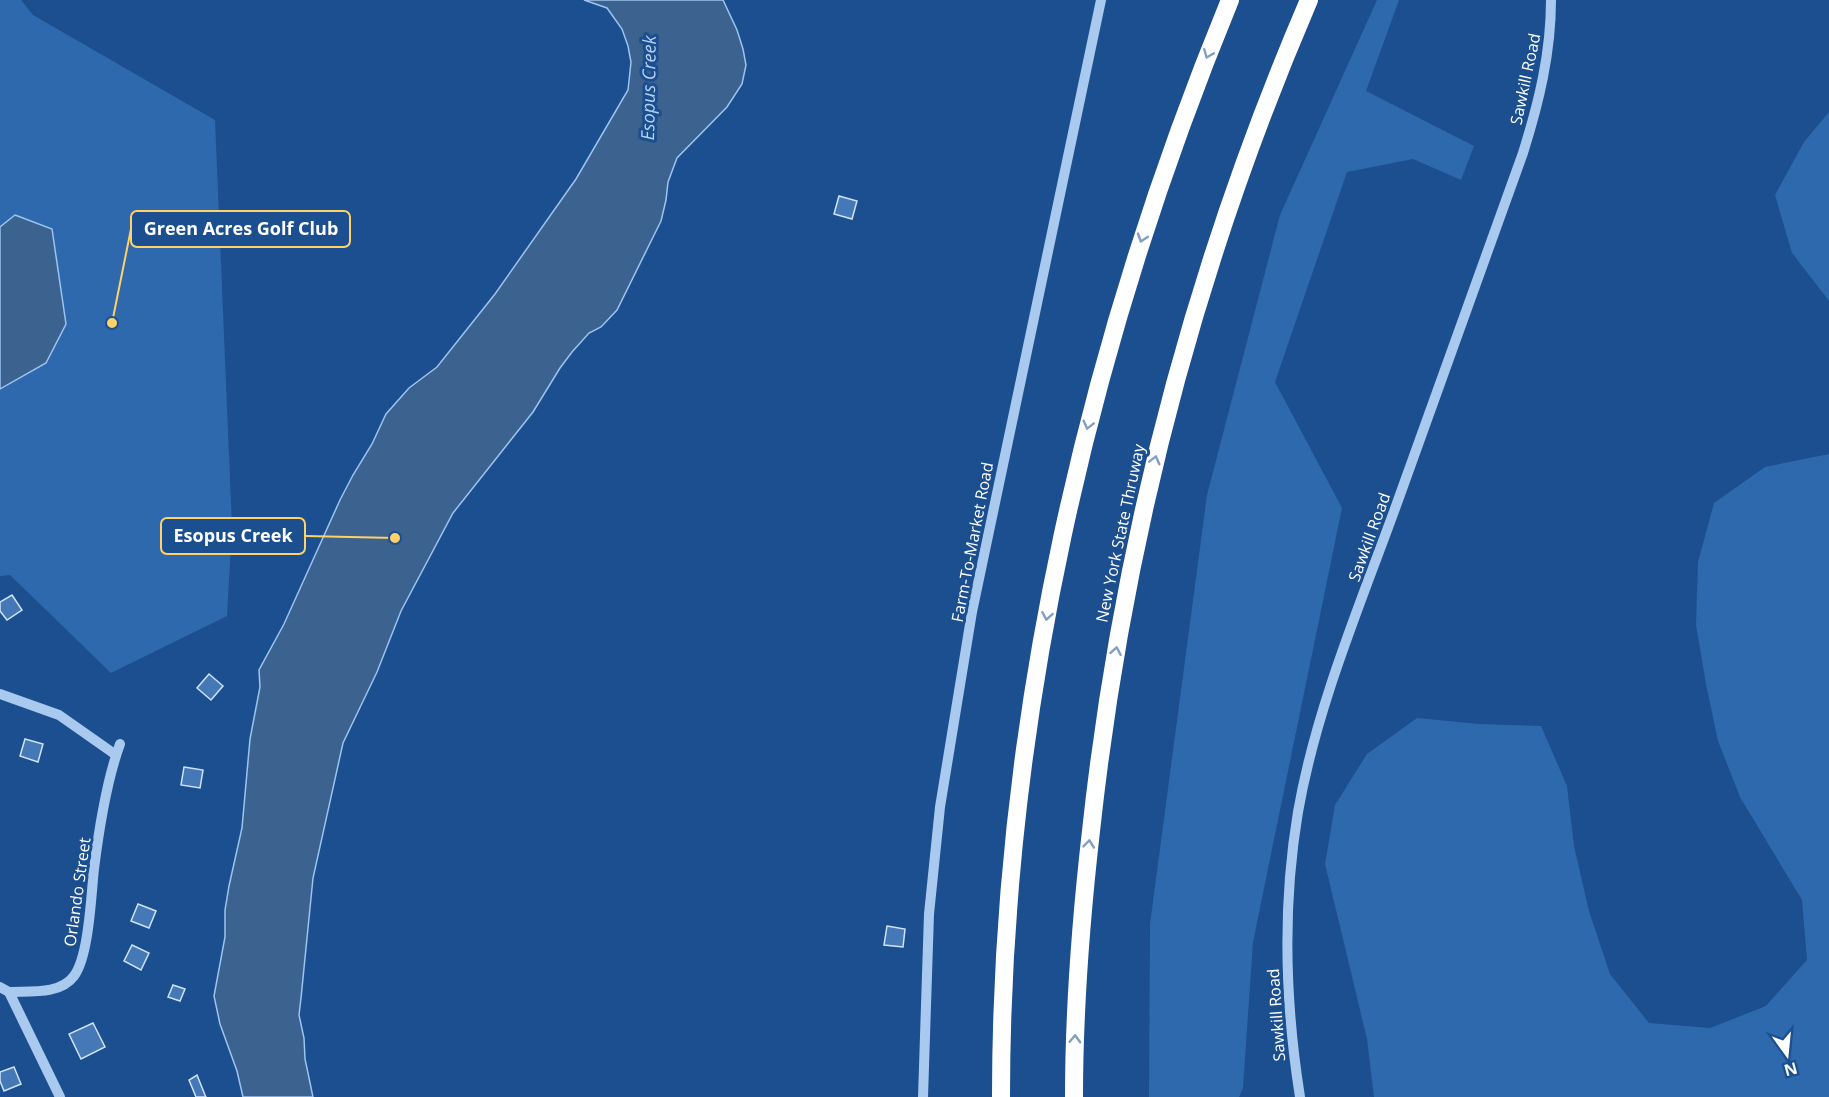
<svg xmlns="http://www.w3.org/2000/svg" width="1829" height="1097" font-family="'Open Sans',sans-serif">
<style>
.green{fill:#2e69ad}
.water{fill:#3c6290;stroke:#9cc4f0;stroke-width:1.5}
.building{fill:#4478b7;stroke:#cfe3fa;stroke-width:1.5}
.lines{fill:none;stroke-linecap:round;stroke-linejoin:round}
.minor{stroke:#a9c9ee;stroke-width:10}
.highway{stroke:#fff;stroke-width:18}
.oneway{stroke:#829ec1}
.labels{text-anchor:middle;dominant-baseline:central;stroke-width:6;stroke-linejoin:round;paint-order:stroke}
.street-label{font-size:16px;fill:#fff;stroke:#1b4f8f}
.water-label{font-size:18px;font-style:italic;fill:#b5d3f5;stroke:#1b4f8f}
.leader{fill:none;stroke:#ffd166;stroke-width:2}
.callout-dot{fill:#ffd166;stroke:#1b4f8f;stroke-width:2}
.callout{fill:#1b4f8f;stroke:#ffd166;stroke-width:2}
.callout-label{font-size:18px;text-anchor:middle;font-weight:bold;fill:#fff}
</style>
<rect width="100%" height="100%" fill="#1b4f8f"/>
<g class="green">
<path d="M0,0h21l12,15 182,105 17,407 -5,89 -116,57 -101,-98 -10,1z"/>
<path d="M1377,0h22l-33,91 108,55 -13,34 -48,-21 -66,13 -72,210 67,126 -89,434 -10,146 -4,9h-90l1,-173 57,-429 73,-280z"/>
<path d="M1829,112v189l-37,-48 -17,-58 29,-53z"/>
<path d="M1829,454v643h-455l-7,-58 -42,-175 10,-59 32,-51 50,-36 62,6 62,2 26,60 7,60 15,65 21,63 39,49 61,5 56,-22 41,-46 -5,-60 -62,-103 -22,-56 -12,-57 -10,-59 2,-63 16,-59 51,-36z"/>
</g>
<g class="water">
<path d="M584,0h139l14,30 6,19 3,16 -4,19 -15,23 -50,51 -9,24 -2,18 -5,21 -44,89 -16,17 -12,6 -17,19 -12,16 -27,44 -80,101 -52,98 -24,61 -34,71 -30,135 -12,120 -2,17 5,23 1,21 8,38h-70l-6,-26 -17,-47 -6,-28 11,-59v-27l4,-24 13,-58 8,-89 10,-52 -1,-17 25,-46 56,-124 13,-25 19,-31 14,-30 23,-26 28,-21 58,-73 81,-115 52,-89 3,-28 -3,-16 -6,-17 -15,-21z"/>
<path d="M15,215l37,14 14,95 -20,39 -46,26v-162z"/>
</g>
<g class="building">
<path d="M839,196l18,5 -5,18 -18,-5z"/>
<path d="M12,595l10,15 -15,10 -7,-9v-9z"/>
<path d="M209,674l14,12 -12,14 -14,-12z"/>
<path d="M25,739l18,5 -5,18 -18,-6z"/>
<path d="M184,767l19,3 -3,18 -19,-3z"/>
<path d="M138,904l18,7 -7,17 -18,-7z"/>
<path d="M887,926l18,3 -2,18 -19,-2z"/>
<path d="M132,945l17,8 -8,17 -17,-9z"/>
<path d="M173,985l12,4 -5,12 -12,-4z"/>
<path d="M93,1023l12,24 -24,12 -12,-25z"/>
<path d="M14,1067l7,17 -17,7 -4,-10v-9z"/>
<path d="M197,1075l8,20 1,2h-10l-7,-17z"/>
</g>
<g class="lines">
<g class="minor">
<path d="M0,694l59,21 57,40"/>
<path d="M0,987l9,5 51,105"/>
<path d="M9,992c21,-1 51,3 65,-16 15,-20 17,-80 20,-107 5,-40 12,-87 26,-125"/>
<path d="M923,1097l6,-183 11,-107 32,-195 129,-612"/>
<path d="M1300,1097c-15,-95 -18,-190 -2,-285 19,-109 66,-216 103,-320 41,-113 82,-226 122,-339 16,-51 28,-100 28,-153"/>
</g>
<g class="highway">
<path d="M1001,1097c0,-375 87,-752 229,-1097"/>
<path d="M1074,1097c0,-89 7,-178 17,-266 31,-286 104,-566 218,-831"/>
</g>
</g>
<defs><path id="oneway-chevron" d="M-2-3.5L2.5 0L-2 3.5" fill="none" stroke-width="1.6" stroke-linecap="round" stroke-linejoin="round" transform="scale(1.5)"/></defs>
<g class="oneway">
<use href="#oneway-chevron" transform="translate(1208 54) rotate(112)"/>
<use href="#oneway-chevron" transform="translate(1142 238) rotate(108)"/>
<use href="#oneway-chevron" transform="translate(1088 425) rotate(104)"/>
<use href="#oneway-chevron" transform="translate(1155 460) rotate(-76)"/>
<use href="#oneway-chevron" transform="translate(1047 616) rotate(100)"/>
<use href="#oneway-chevron" transform="translate(1116 651) rotate(-80)"/>
<use href="#oneway-chevron" transform="translate(1089 844) rotate(-84)"/>
<use href="#oneway-chevron" transform="translate(1075 1039) rotate(-88)"/>
</g>
<g class="labels">
<g class="street-label">
<text transform="translate(1525 79) rotate(-78)">Sawkill Road</text>
<text transform="translate(1120 533) rotate(-78)">New York State Thruway</text>
<text transform="translate(1369 537) rotate(-70)">Sawkill Road</text>
<text transform="translate(972 542) rotate(-79)">Farm-To-Market Road</text>
<text transform="translate(77 892) rotate(-82)">Orlando Street</text>
<text transform="translate(1276 1015) rotate(-94)">Sawkill Road</text>
</g>
<g class="water-label">
<text transform="translate(648 88) rotate(-89)">Esopus Creek</text>
</g>
</g>
<path class="leader" d="M112 323L131 229M395 538L305 536"/>
<g class="callout-dot">
<circle cx="112" cy="323" r="6"/>
<circle cx="395" cy="538" r="6"/>
</g>
<g class="callout">
<rect x="131" y="211" width="219" height="36" rx="6"/>
<rect x="161" y="518" width="144" height="36" rx="6"/>
</g>
<g class="callout-label">
<text x="241" y="235">Green Acres Golf Club</text>
<text x="233" y="542">Esopus Creek</text>
</g>
<g transform="translate(1787 1055) rotate(165)" stroke="#1b4f8f" stroke-width="4.5" paint-order="stroke">
<path d="M0-4.5L10 22L0 15L-10 22Z" fill="#ffffff"/>
<text y="-9" font-size="16" font-weight="bold" text-anchor="middle" fill="#ffffff">N</text>
</g>
</svg>
